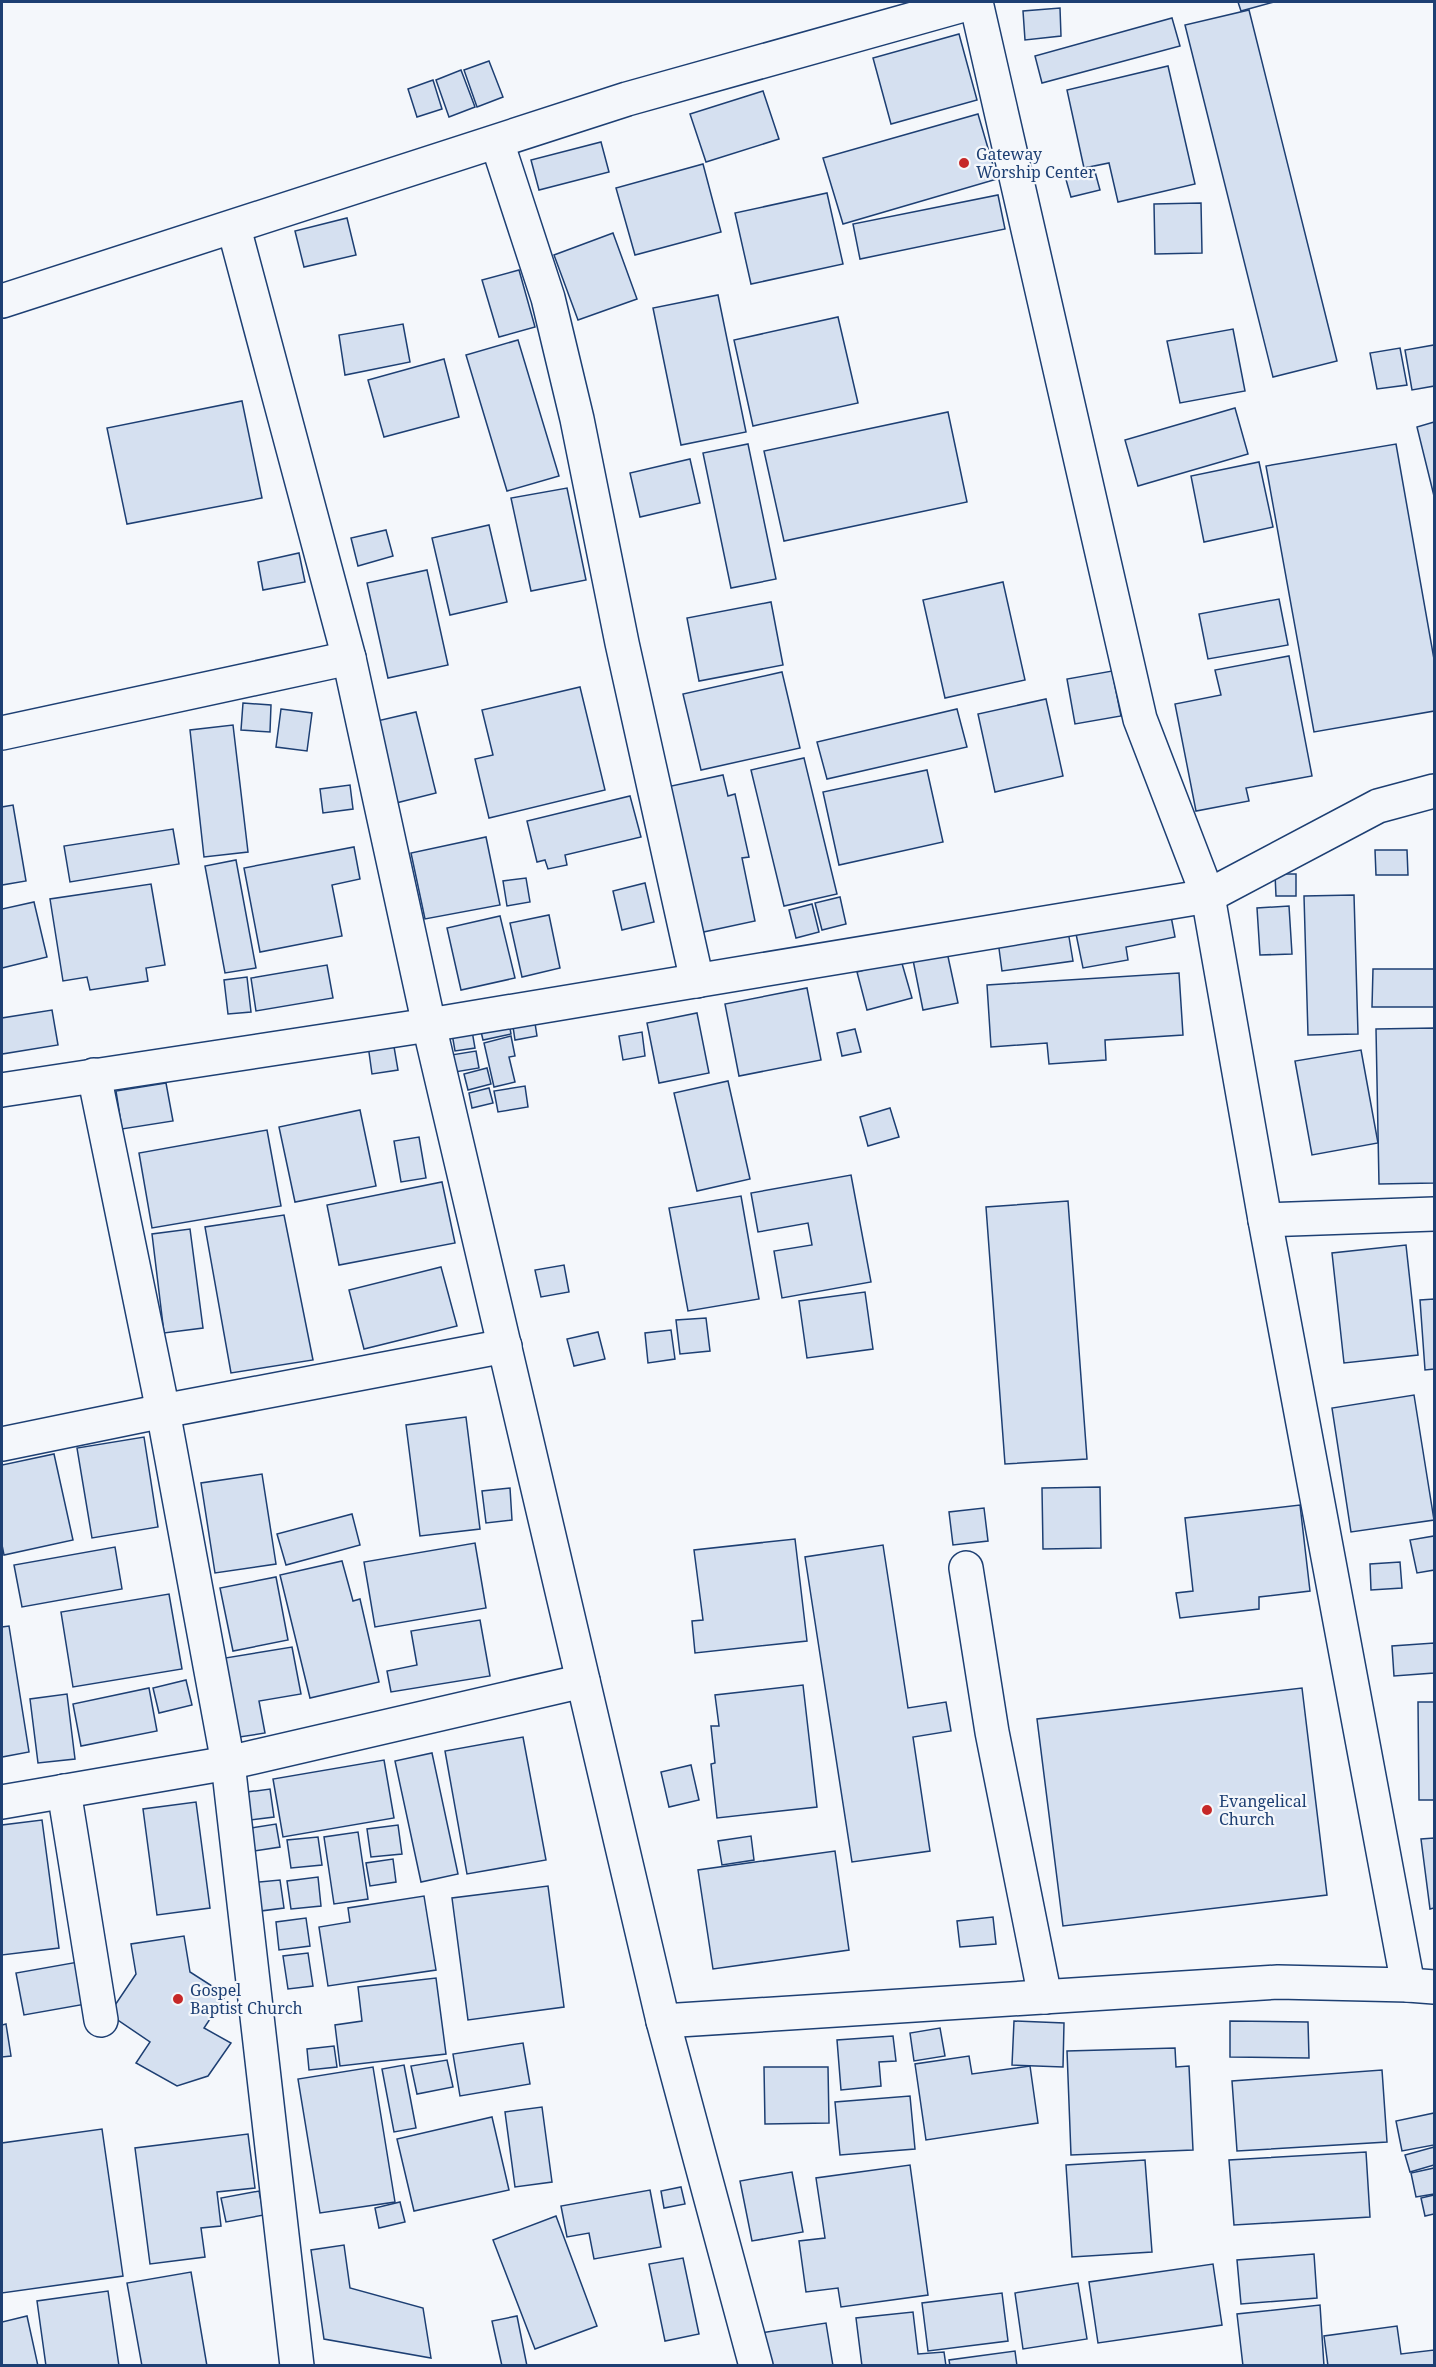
<svg xmlns="http://www.w3.org/2000/svg" width="1436" height="2367" font-family="'Noto Serif',serif">
<style>
.building{fill:#d5e0f0;stroke:#1d3f73;stroke-width:1.5}
.lines{fill:none;stroke-linecap:round;stroke-linejoin:round}
.minor-casing{stroke:#1d3f73;stroke-width:36}
.minor{stroke:#f4f7fb;stroke-width:33}
.poi-dot{fill:#c62828;stroke:#f4f7fb;stroke-width:2}
.labels{text-anchor:middle;dominant-baseline:central;stroke-width:4.5;stroke-linejoin:round;paint-order:stroke}
.poi-label{font-size:16px;fill:#1d3f73;stroke:#f4f7fb;text-anchor:start}
</style>
<rect width="100%" height="100%" fill="#f4f7fb"/>
<g class="building">
<path d="M1238,2h36l-33,9z"/>
<path d="M1060,8l1,28 -36,4 -2,-29z"/>
<path d="M1249,10l88,351 -64,16 -88,-352z"/>
<path d="M1172,18l8,28 -138,37 -7,-27z"/>
<path d="M959,34l18,66 -86,24 -18,-66z"/>
<path d="M489,61l14,36 -26,10 -13,-37z"/>
<path d="M1168,66l27,118 -77,18 -9,-39 -25,5 -17,-78z"/>
<path d="M461,70l14,37 -26,10 -13,-37z"/>
<path d="M433,80l9,29 -25,8 -9,-28z"/>
<path d="M763,91l16,48 -73,23 -16,-48z"/>
<path d="M978,114l19,65 -154,45 -20,-66z"/>
<path d="M601,142l8,30 -70,18 -8,-30z"/>
<path d="M703,164l18,68 -86,23 -19,-67z"/>
<path d="M1094,168l6,22 -29,7 -6,-21z"/>
<path d="M827,193l16,71 -92,20 -16,-71z"/>
<path d="M998,195l7,34 -145,30 -7,-35z"/>
<path d="M1201,203l1,50 -47,1 -1,-50z"/>
<path d="M347,218l9,37 -52,12 -9,-36z"/>
<path d="M613,233l24,66 -59,21 -24,-65z"/>
<path d="M519,270l16,57 -36,10 -17,-57z"/>
<path d="M718,295l28,137 -65,13 -28,-137z"/>
<path d="M838,317l20,86 -105,23 -19,-86z"/>
<path d="M403,324l7,38 -65,13 -6,-40z"/>
<path d="M1233,329l12,62 -65,12 -13,-62z"/>
<path d="M518,340l41,136 -52,15 -41,-136z"/>
<path d="M1434,345v41l-22,4 -7,-40z"/>
<path d="M1400,348l7,37 -30,4 -7,-36z"/>
<path d="M444,359l15,58 -75,20 -16,-57z"/>
<path d="M242,401l20,97 -135,26 -20,-96z"/>
<path d="M1235,408l13,46 -110,32 -13,-46z"/>
<path d="M948,412l19,90 -183,39 -20,-90z"/>
<path d="M1434,422v74l-17,-69z"/>
<path d="M748,444l28,135 -45,9 -28,-135z"/>
<path d="M1396,444l38,215v52l-120,21 -48,-266z"/>
<path d="M690,459l10,44 -60,14 -10,-44z"/>
<path d="M1259,462l14,65 -69,15 -13,-66z"/>
<path d="M567,488l19,92 -55,11 -20,-93z"/>
<path d="M489,525l18,77 -57,13 -18,-77z"/>
<path d="M386,530l7,26 -35,10 -7,-28z"/>
<path d="M299,553l6,29 -42,8 -5,-28z"/>
<path d="M427,570l21,95 -60,13 -21,-95z"/>
<path d="M1003,582l22,98 -80,18 -22,-98z"/>
<path d="M1279,599l9,46 -80,14 -9,-45z"/>
<path d="M771,602l12,63 -84,16 -12,-63z"/>
<path d="M1289,656l23,120 -66,12 3,13 -53,10 -21,-107 46,-9 -6,-25z"/>
<path d="M1112,671l9,45 -46,8 -8,-45z"/>
<path d="M782,672l18,76 -99,22 -18,-76z"/>
<path d="M580,687l25,103 -116,28 -14,-59 18,-4 -11,-45z"/>
<path d="M1046,699l17,77 -68,16 -17,-78z"/>
<path d="M243,703l28,2 -1,27 -29,-2z"/>
<path d="M281,709l31,4 -5,38 -31,-4z"/>
<path d="M957,709l10,38 -140,32 -10,-37z"/>
<path d="M416,712l20,81 -40,10 -19,-82z"/>
<path d="M233,725l15,127 -44,5 -14,-127z"/>
<path d="M804,758l33,136 -53,12 -33,-136z"/>
<path d="M927,770l16,72 -104,23 -16,-73z"/>
<path d="M723,775l5,21 7,-2 14,63 -7,1 13,63 -61,13 -32,-146z"/>
<path d="M350,785l3,24 -30,4 -3,-24z"/>
<path d="M630,796l11,41 -76,18 2,10 -19,4 -3,-9 -8,2 -10,-41z"/>
<path d="M13,805l13,76 -24,4v-78z"/>
<path d="M173,829l6,35 -109,18 -6,-36z"/>
<path d="M486,837l14,68 -75,14 -14,-66z"/>
<path d="M354,847l6,32 -28,6 10,51 -82,16 -16,-84z"/>
<path d="M1375,850h32l1,25h-32z"/>
<path d="M236,860l20,108 -31,5 -20,-107z"/>
<path d="M1275,874h21v22h-20z"/>
<path d="M526,878l4,24 -23,4 -4,-25z"/>
<path d="M645,883l9,39 -32,8 -9,-39z"/>
<path d="M151,884l14,81 -19,3 2,13 -58,9 -3,-13 -24,4 -13,-82z"/>
<path d="M1354,895l4,139 -50,1 -4,-139z"/>
<path d="M840,897l6,27 -24,6 -7,-27z"/>
<path d="M34,902l13,55 -45,11v-59z"/>
<path d="M812,904l7,28 -23,6 -7,-28z"/>
<path d="M1289,906l3,48 -32,1 -3,-47z"/>
<path d="M1170,911l5,26 -49,10 2,13 -45,8 -8,-39z"/>
<path d="M549,915l11,53 -38,9 -12,-54z"/>
<path d="M500,916l15,62 -54,12 -14,-62z"/>
<path d="M1068,931l5,30 -71,10 -4,-30z"/>
<path d="M947,952l11,51 -35,7 -10,-50z"/>
<path d="M901,960l11,38 -45,12 -10,-38z"/>
<path d="M327,965l6,33 -77,13 -5,-33z"/>
<path d="M1373,969h61v38h-62z"/>
<path d="M1179,973l4,62 -78,5 1,20 -57,4 -2,-21 -56,4 -4,-62z"/>
<path d="M247,977l4,35 -23,2 -4,-34z"/>
<path d="M807,988l14,72 -82,16 -14,-72z"/>
<path d="M52,1010l6,35 -56,9v-36z"/>
<path d="M697,1013l12,60 -50,10 -12,-60z"/>
<path d="M508,1017l3,17 -28,6 -4,-17z"/>
<path d="M534,1017l3,19 -22,4 -3,-20z"/>
<path d="M471,1025l4,23 -20,3 -4,-23z"/>
<path d="M1434,1028v155l-55,1 -3,-155z"/>
<path d="M855,1029l6,23 -19,4 -5,-23z"/>
<path d="M642,1032l3,24 -22,4 -4,-24z"/>
<path d="M511,1036l4,20 -6,1 6,25 -21,5 -10,-44z"/>
<path d="M393,1041l5,29 -26,4 -4,-29z"/>
<path d="M1361,1050l17,93 -66,12 -17,-94z"/>
<path d="M476,1051l3,17 -24,4 -4,-17z"/>
<path d="M487,1068l4,16 -23,6 -4,-16z"/>
<path d="M728,1081l22,98 -53,12 -23,-98z"/>
<path d="M166,1083l7,38 -51,8 -6,-38z"/>
<path d="M525,1086l3,21 -30,5 -4,-21z"/>
<path d="M489,1088l4,15 -21,5 -3,-15z"/>
<path d="M890,1108l9,29 -31,9 -8,-29z"/>
<path d="M360,1110l16,76 -81,16 -16,-75z"/>
<path d="M267,1130l14,76 -129,22 -13,-75z"/>
<path d="M419,1137l7,41 -25,4 -7,-41z"/>
<path d="M851,1175l20,107 -89,16 -8,-47 38,-6 -4,-22 -50,9 -7,-39z"/>
<path d="M442,1182l13,61 -116,22 -12,-60z"/>
<path d="M741,1196l18,103 -71,12 -19,-103z"/>
<path d="M1068,1201l19,258 -82,5 -19,-257z"/>
<path d="M284,1215l29,145 -82,13 -26,-146z"/>
<path d="M190,1229l13,99 -39,5 -12,-99z"/>
<path d="M1406,1245l12,110 -74,8 -12,-110z"/>
<path d="M564,1265l5,27 -28,5 -6,-27z"/>
<path d="M441,1267l16,59 -93,23 -15,-59z"/>
<path d="M865,1292l8,57 -66,9 -8,-57z"/>
<path d="M1434,1299v70l-9,1 -5,-70z"/>
<path d="M706,1318l4,33 -30,3 -4,-34z"/>
<path d="M671,1330l4,29 -27,4 -3,-30z"/>
<path d="M598,1332l7,27 -31,7 -7,-27z"/>
<path d="M1414,1395l20,125 -83,12 -19,-124z"/>
<path d="M466,1417l14,112 -60,7 -14,-111z"/>
<path d="M144,1437l14,90 -66,11 -15,-90z"/>
<path d="M54,1454l19,86 -69,15 -2,-10v-80z"/>
<path d="M262,1474l14,90 -61,9 -14,-90z"/>
<path d="M1100,1487l1,61 -58,1 -1,-61z"/>
<path d="M510,1488l2,32 -26,3 -4,-32z"/>
<path d="M1300,1505l10,86 -51,6v12l-79,9 -4,-25 17,-2 -8,-73z"/>
<path d="M984,1508l4,33 -35,4 -4,-33z"/>
<path d="M352,1514l8,31 -74,20 -9,-31z"/>
<path d="M1434,1536v34l-17,3 -7,-33z"/>
<path d="M795,1539l12,102 -112,12 -3,-32 11,-1 -9,-70z"/>
<path d="M475,1543l11,65 -111,19 -11,-65z"/>
<path d="M883,1545l25,163 38,-6 5,29 -38,6 17,114 -78,11 -47,-305z"/>
<path d="M115,1547l7,42 -100,18 -8,-42z"/>
<path d="M342,1561l11,40 7,-2 19,83 -69,16 -30,-123z"/>
<path d="M1400,1562l2,26 -31,2 -1,-26z"/>
<path d="M276,1577l12,63 -55,11 -13,-63z"/>
<path d="M169,1594l13,75 -109,18 -12,-75z"/>
<path d="M480,1620l10,56 -99,16 -4,-21 30,-6 -6,-34z"/>
<path d="M9,1626l20,126 -27,5v-130z"/>
<path d="M1434,1643v30l-40,3 -2,-30z"/>
<path d="M292,1647l9,47 -42,7 6,32 -32,5 -14,-79z"/>
<path d="M186,1680l6,25 -33,8 -6,-25z"/>
<path d="M803,1685l14,122 -100,11 -6,-54 4,-1 -4,-37h8l-4,-31z"/>
<path d="M149,1688l8,43 -76,15 -8,-42z"/>
<path d="M1302,1688l25,207 -264,31 -26,-207z"/>
<path d="M67,1694l8,65 -37,4 -8,-64z"/>
<path d="M1418,1702h16v98h-15z"/>
<path d="M523,1737l23,123 -79,14 -22,-123z"/>
<path d="M432,1753l26,121 -37,8 -26,-121z"/>
<path d="M384,1760l10,58 -111,19 -10,-58z"/>
<path d="M691,1765l8,35 -30,7 -8,-35z"/>
<path d="M270,1789l4,28 -31,4 -3,-28z"/>
<path d="M196,1802l14,106 -53,7 -14,-106z"/>
<path d="M42,1820l17,128 -57,7v-130z"/>
<path d="M276,1824l4,23 -26,4 -3,-23z"/>
<path d="M398,1825l4,29 -31,3 -4,-28z"/>
<path d="M358,1832l10,67 -34,5 -10,-67z"/>
<path d="M751,1836l3,24 -32,5 -4,-24z"/>
<path d="M318,1837l4,28 -31,3 -4,-28z"/>
<path d="M1434,1838v70l-4,1 -9,-70z"/>
<path d="M835,1851l14,99 -136,19 -15,-99z"/>
<path d="M393,1859l3,23 -26,4 -4,-23z"/>
<path d="M318,1877l3,29 -30,3 -4,-28z"/>
<path d="M280,1880l4,28 -31,4 -4,-29z"/>
<path d="M548,1886l16,121 -96,13 -16,-122z"/>
<path d="M424,1896l12,74 -108,16 -9,-59 31,-5 -2,-14z"/>
<path d="M993,1917l3,27 -36,3 -3,-26z"/>
<path d="M306,1918l4,28 -31,4 -3,-28z"/>
<path d="M184,1936l6,36 36,23 -22,33 27,15 -23,33 -31,10 -41,-23 14,-21 -41,-28 27,-40 -5,-30z"/>
<path d="M308,1953l5,33 -25,3 -5,-33z"/>
<path d="M78,1962l8,42 -62,11 -8,-42z"/>
<path d="M436,1978l10,76 -106,12 -5,-41 27,-4 -4,-34z"/>
<path d="M1014,2021l50,2 -1,44 -51,-2z"/>
<path d="M1230,2021l78,1 1,36 -79,-1z"/>
<path d="M6,2024l5,32 -9,1v-32z"/>
<path d="M940,2028l5,28 -31,5 -4,-28z"/>
<path d="M893,2036l3,25 -17,1 2,24 -40,4 -4,-50z"/>
<path d="M523,2043l7,41 -70,12 -7,-42z"/>
<path d="M334,2046l3,21 -28,3 -2,-21z"/>
<path d="M1175,2048l1,19 13,-1 4,84 -122,5 -4,-104z"/>
<path d="M969,2056l3,18 58,-8 8,57 -112,17 -11,-76z"/>
<path d="M447,2060l6,27 -36,7 -6,-28z"/>
<path d="M404,2065l12,63 -22,4 -12,-63z"/>
<path d="M373,2067l22,135 -75,11 -22,-134z"/>
<path d="M764,2067h64l1,56 -64,1z"/>
<path d="M1382,2070l5,72 -150,9 -5,-70z"/>
<path d="M910,2096l5,53 -75,6 -5,-53z"/>
<path d="M542,2107l10,75 -37,5 -10,-75z"/>
<path d="M1434,2113v32l-32,6 -6,-30z"/>
<path d="M492,2117l17,73 -95,21 -17,-72z"/>
<path d="M102,2129l21,147 -121,17v-150z"/>
<path d="M248,2134l7,54 -38,4 4,34 -20,2 4,29 -55,7 -15,-116z"/>
<path d="M1434,2147v18l-24,7 -5,-17z"/>
<path d="M1366,2152l4,65 -136,8 -5,-65z"/>
<path d="M1145,2160l7,92 -80,5 -6,-92z"/>
<path d="M910,2165l18,130 -87,12 -3,-19 -32,4 -7,-51 26,-3 -9,-60z"/>
<path d="M1434,2168v26l-18,3 -5,-24z"/>
<path d="M792,2172l11,60 -51,9 -12,-60z"/>
<path d="M681,2187l4,17 -21,4 -3,-17z"/>
<path d="M650,2190l11,57 -67,12 -5,-26 -22,4 -6,-31z"/>
<path d="M259,2191l5,24 -38,7 -5,-24z"/>
<path d="M1434,2195v19l-9,2 -4,-18z"/>
<path d="M400,2202l5,20 -26,6 -4,-20z"/>
<path d="M556,2216l41,110 -62,23 -42,-109z"/>
<path d="M344,2245l6,43 73,20 8,50 -107,-19 -13,-89z"/>
<path d="M1314,2254l3,44 -76,6 -4,-44z"/>
<path d="M683,2258l16,76 -34,7 -16,-77z"/>
<path d="M1213,2264l9,61 -124,18 -9,-61z"/>
<path d="M191,2272l16,94h-65l-15,-83z"/>
<path d="M1078,2283l9,56 -64,10 -8,-56z"/>
<path d="M108,2291l11,75h-73l-9,-65z"/>
<path d="M1002,2293l6,48 -80,10 -6,-48z"/>
<path d="M1320,2305l4,61h-81l-6,-52z"/>
<path d="M913,2312l5,42 26,-2 2,14h-84l-6,-48z"/>
<path d="M27,2316l11,50h-36v-44z"/>
<path d="M517,2316l10,50h-25l-10,-45z"/>
<path d="M826,2323l7,43h-67l-6,-33z"/>
<path d="M1397,2326l4,28 33,-4v16h-106l-4,-30z"/>
<path d="M1015,2351l2,15h-67l-1,-6z"/>
</g>
<g class="lines">
<defs>
<g id="minor">
<path d="M976,2l164,717 68,177 57,324 143,765"/>
<path d="M497,142l51,156 29,121 45,224 75,338"/>
<path d="M234,228l115,430 80,367 234,996 93,345"/>
<path d="M2,301l625,-202 347,-97"/>
<path d="M2,733l347,-75"/>
<path d="M94,1075l69,336 65,352 69,603"/>
<path d="M2,1090l427,-65 779,-129 170,-90 56,-15"/>
<path d="M1265,1220l169,-6"/>
<path d="M2,1444l161,-33 342,-65"/>
<path d="M966,1568l26,164 53,265"/>
<path d="M64,1791l37,229"/>
<path d="M2,1802l226,-39 355,-82"/>
<path d="M663,2021l615,-39 130,3 26,2"/>
</g>
</defs>
<use href="#minor" class="minor-casing"/>
<use href="#minor" class="minor"/>
</g>
<g class="poi-dot">
<circle cx="964" cy="163" r="6"/>
<circle cx="1207" cy="1810" r="6"/>
<circle cx="178" cy="1999" r="6"/>
</g>
<g class="labels">
<g class="poi-label">
<text x="976" y="154">Gateway<tspan x="976" dy="18">Worship Center</tspan></text>
<text x="1219" y="1801">Evangelical<tspan x="1219" dy="18">Church</tspan></text>
<text x="190" y="1990">Gospel<tspan x="190" dy="18">Baptist Church</tspan></text>
</g>
</g>
<rect width="1436" height="2367" fill="none" stroke="#1d3f73" stroke-width="6"/>
</svg>
